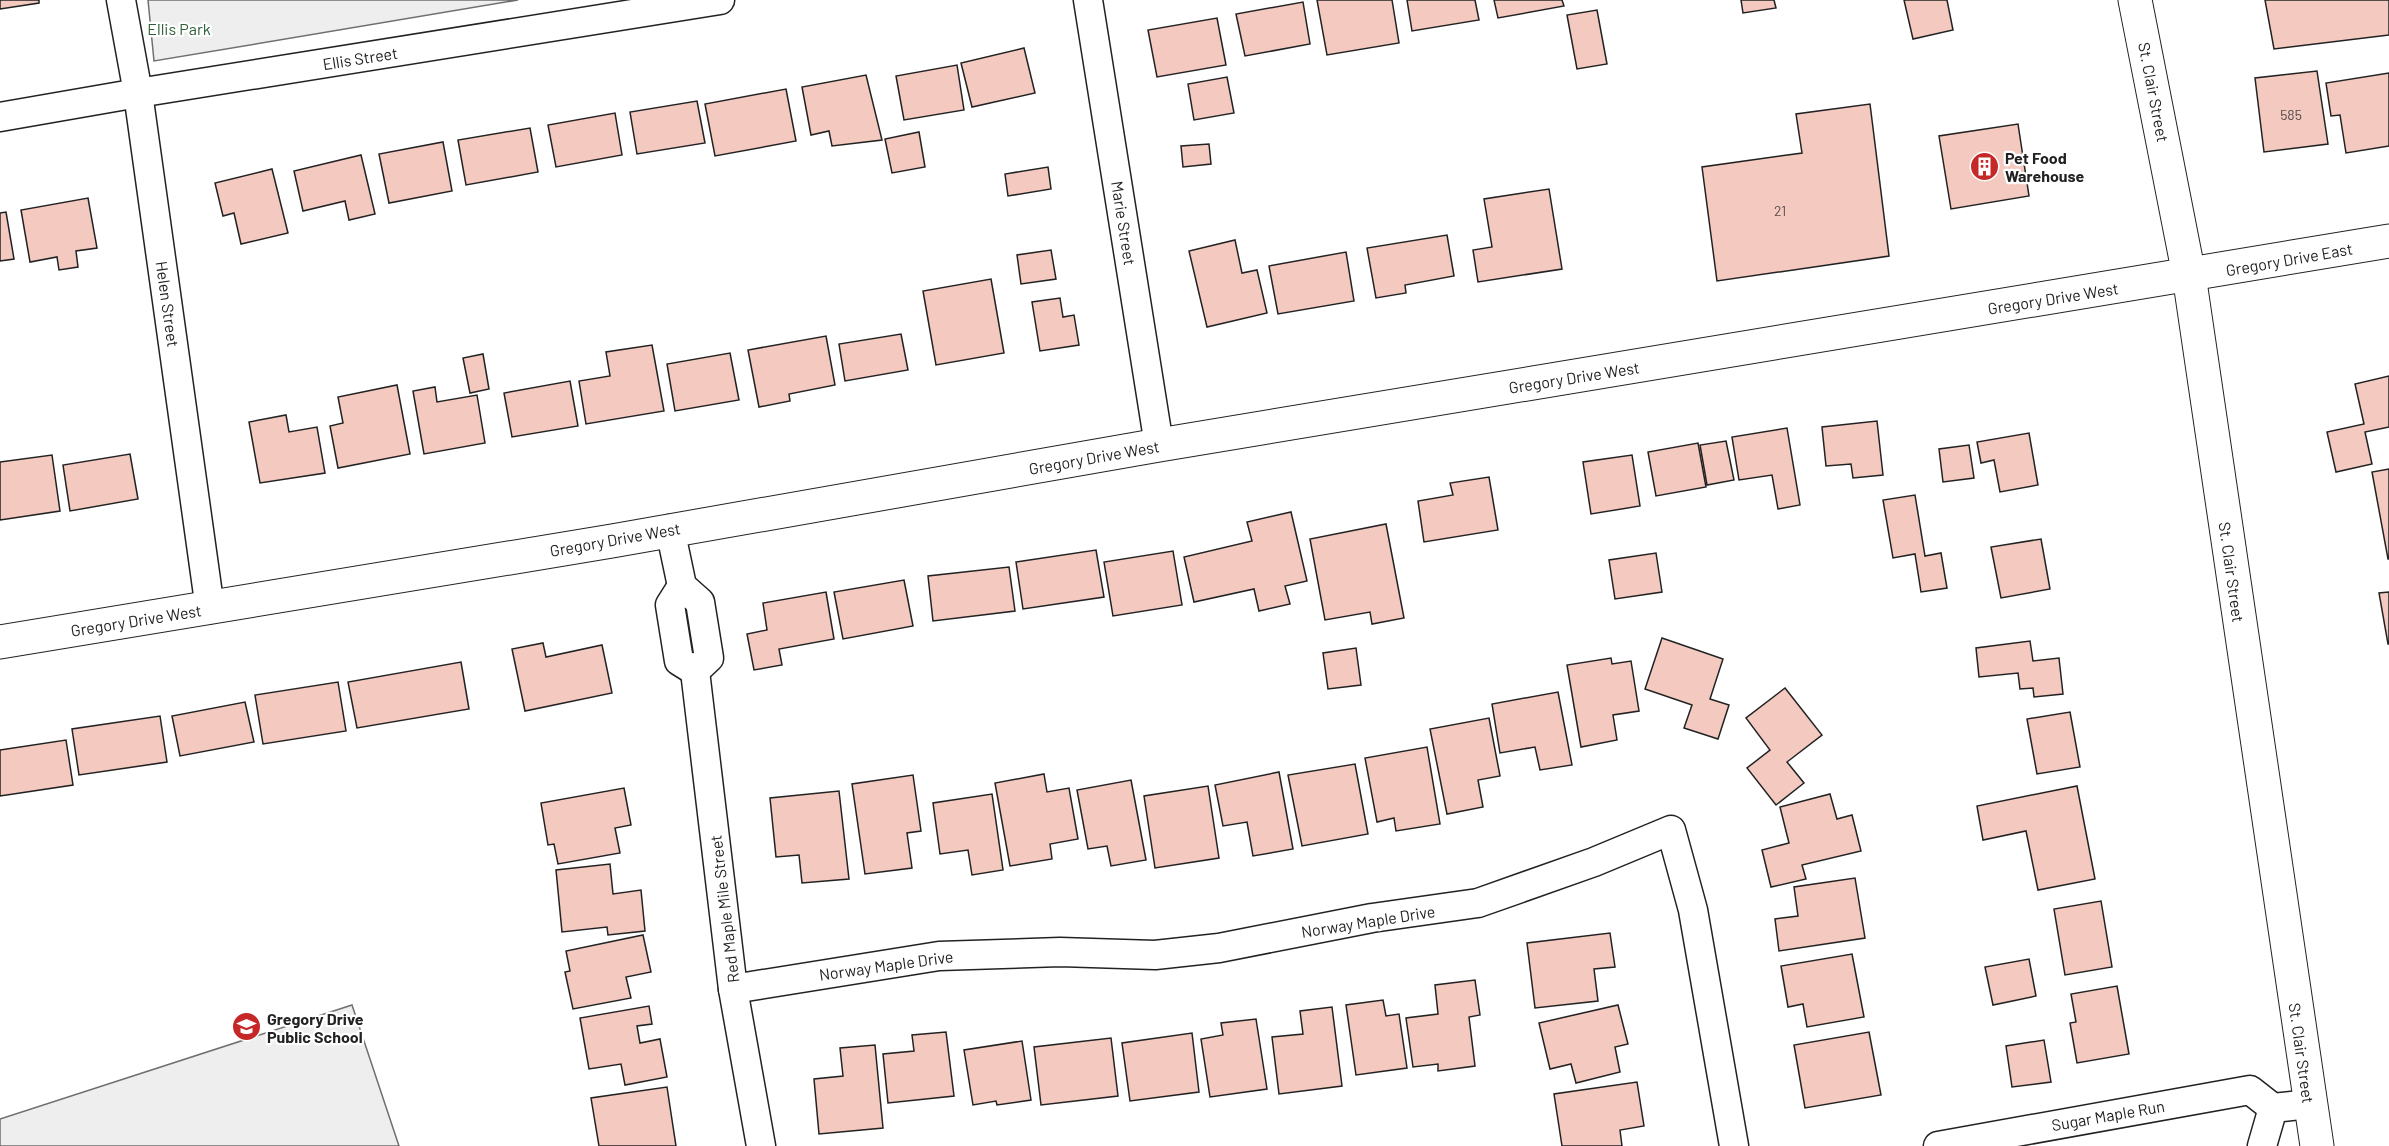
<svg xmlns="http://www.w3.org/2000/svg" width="2389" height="1146" font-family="Barlow,sans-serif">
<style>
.green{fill:#eee;stroke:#6f6f6f;stroke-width:1.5}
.building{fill:#f3c9c0;stroke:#222;stroke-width:1.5}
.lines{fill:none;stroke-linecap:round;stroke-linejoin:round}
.street-casing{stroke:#222;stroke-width:31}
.secondary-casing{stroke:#222;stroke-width:35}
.primary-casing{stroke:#222;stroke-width:35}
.street{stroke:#fff;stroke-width:28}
.secondary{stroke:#fff;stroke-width:33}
.primary{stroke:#fff;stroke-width:33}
.labels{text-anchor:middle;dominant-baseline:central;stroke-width:4.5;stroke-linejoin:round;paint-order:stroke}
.number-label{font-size:14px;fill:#564c4a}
.park-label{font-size:16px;fill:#2f5e38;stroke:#fff}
.street-label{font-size:16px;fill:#222;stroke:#fff}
.poi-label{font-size:16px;font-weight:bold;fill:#222;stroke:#fff;text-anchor:start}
</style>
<rect width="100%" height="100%" fill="#fff"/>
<g class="green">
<path d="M148,0h370l-364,61z"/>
<path d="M352,1005l47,141h-399v-27z"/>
</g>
<g class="building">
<path d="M0,0h39v3l-39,6z"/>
<path d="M1317,0h75l7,43 -72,12z"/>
<path d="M1407,0h68l4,20 -67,11z"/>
<path d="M1494,0h68l2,6 -66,12z"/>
<path d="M1741,0h33l2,8 -33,5z"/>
<path d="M1904,0h43l6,30 -40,9z"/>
<path d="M2265,0h124v35l-115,14z"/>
<path d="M1303,2l7,42 -65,12 -9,-42z"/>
<path d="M1597,10l10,54 -30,5 -10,-54z"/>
<path d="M1217,18l9,47 -69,12 -9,-47z"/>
<path d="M1024,48l11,45 -63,14 -11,-44z"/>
<path d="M957,65l7,45 -60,10 -8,-44z"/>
<path d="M2317,71l11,73 -64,8 -9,-74z"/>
<path d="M2389,73v73l-43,7 -6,-38 -9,1 -5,-33z"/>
<path d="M866,75l16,65 -50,6 -3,-15 -18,4 -9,-48z"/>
<path d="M1227,77l7,36 -40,7 -6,-36z"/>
<path d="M786,89l10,52 -81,15 -10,-52z"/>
<path d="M697,101l8,42 -68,11 -7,-42z"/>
<path d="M1870,104l19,152 -172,25 -15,-114 100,-14 -6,-39z"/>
<path d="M615,113l7,42 -66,12 -8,-42z"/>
<path d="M2018,124l11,72 -78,13 -12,-73z"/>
<path d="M530,128l8,44 -72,13 -8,-45z"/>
<path d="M919,132l6,35 -33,6 -7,-34z"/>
<path d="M443,142l9,49 -63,12 -10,-49z"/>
<path d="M1209,144l2,20 -28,3 -2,-21z"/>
<path d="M361,155l14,59 -26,6 -4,-19 -42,10 -9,-40z"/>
<path d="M1048,167l3,22 -43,7 -3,-22z"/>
<path d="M272,169l16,64 -47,11 -7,-31 -11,3 -8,-33z"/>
<path d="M1549,189l13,80 -84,13 -5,-32 19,-3 -8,-48z"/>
<path d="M88,198l9,50 -21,3 2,16 -19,3 -2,-13 -27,5 -9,-52z"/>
<path d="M6,212l8,47 -14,2v-48z"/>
<path d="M1447,235l7,41 -49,9 1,8 -30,5 -9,-50z"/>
<path d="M1235,240l7,33 15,-3 10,43 -60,14 -18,-76z"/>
<path d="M1051,250l5,29 -35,5 -4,-29z"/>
<path d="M1346,252l8,49 -76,13 -9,-48z"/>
<path d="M991,279l13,74 -68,12 -13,-74z"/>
<path d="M1060,298l3,19 11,-2 5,30 -39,6 -8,-49z"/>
<path d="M901,334l7,36 -63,11 -6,-37z"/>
<path d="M826,336l9,49 -46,9 1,7 -31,6 -11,-57z"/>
<path d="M652,345l12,66 -78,13 -7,-43 31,-5 -4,-24z"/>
<path d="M730,353l9,47 -64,11 -8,-47z"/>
<path d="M483,354l6,35 -19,4 -7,-35z"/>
<path d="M2389,376v51l-24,5 7,32 -36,8 -9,-40 37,-8 -9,-40z"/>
<path d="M570,381l8,45 -66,11 -8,-44z"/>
<path d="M397,385l13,69 -72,14 -8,-42 13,-3 -5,-26z"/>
<path d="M435,387l2,15 40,-7 8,48 -61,11 -11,-63z"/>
<path d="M286,415l3,17 28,-5 8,46 -65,10 -11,-61z"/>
<path d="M1877,421l6,54 -30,3 -2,-14 -25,2 -4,-39z"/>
<path d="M1787,428l13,77 -22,4 -6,-34 -33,5 -7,-43z"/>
<path d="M2029,433l9,52 -38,7 -6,-32 -13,3 -4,-21z"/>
<path d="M1726,441l8,39 -27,5 -7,-40z"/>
<path d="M1698,443l8,44 -50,9 -8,-44z"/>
<path d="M1969,445l5,33 -31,4 -4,-33z"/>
<path d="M130,454l8,45 -68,12 -7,-46z"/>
<path d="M52,455l8,56 -60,9v-58z"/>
<path d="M1632,455l8,51 -49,8 -8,-52z"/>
<path d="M2389,469v90h-1l-16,-87z"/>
<path d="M1489,477l9,53 -74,12 -6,-41 35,-6 -3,-12z"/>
<path d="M1915,495l10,61 16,-3 6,35 -26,4 -6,-38 -22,4 -10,-58z"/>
<path d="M1291,512l16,69 -22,5 5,18 -31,7 -5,-22 -60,13 -10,-45 68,-16 -5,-19z"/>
<path d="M1386,524l18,94 -32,6 -2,-12 -45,8 -15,-81z"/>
<path d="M2041,539l9,50 -49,9 -10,-51z"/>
<path d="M1096,550l8,47 -81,12 -7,-47z"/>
<path d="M1173,551l9,54 -69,11 -9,-54z"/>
<path d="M1656,553l6,39 -47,7 -6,-39z"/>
<path d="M1009,567l6,44 -82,10 -5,-45z"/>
<path d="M904,580l9,46 -70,13 -9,-47z"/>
<path d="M826,592l8,47 -55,10 3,16 -28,5 -7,-36 20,-4 -4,-27z"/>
<path d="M2389,592v52h-1l-9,-51z"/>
<path d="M1662,638l61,21 -13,40 19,6 -11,34 -34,-11 8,-23 -47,-16z"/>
<path d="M2030,641l3,20 26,-3 4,36 -29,3 -1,-9 -13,1 -2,-16 -39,4 -3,-29z"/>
<path d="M543,643l3,14 56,-12 10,48 -87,18 -13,-62z"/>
<path d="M1356,648l5,37 -33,4 -5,-36z"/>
<path d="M1611,658l1,6 19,-3 8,50 -26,4 4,25 -36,7 -14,-82z"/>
<path d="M461,662l8,47 -112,19 -9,-46z"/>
<path d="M338,682l8,49 -83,13 -8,-49z"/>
<path d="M1785,688l37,47 -35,27 17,21 -28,22 -29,-37 23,-18 -24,-32z"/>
<path d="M1558,692l14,73 -32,5 -5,-23 -35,6 -8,-49z"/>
<path d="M245,702l9,40 -74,14 -8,-40z"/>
<path d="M2070,712l10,55 -43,7 -10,-55z"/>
<path d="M160,716l7,46 -88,13 -7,-46z"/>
<path d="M1489,718l11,58 -22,4 5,27 -36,7 -17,-85z"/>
<path d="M66,740l7,45 -73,11v-46z"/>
<path d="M1427,747l13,77 -44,7 -2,-13 -17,4 -12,-64z"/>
<path d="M1355,764l13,70 -66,12 -14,-71z"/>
<path d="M1279,772l14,77 -40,7 -6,-34 -24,4 -8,-41z"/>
<path d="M1044,774l3,18 22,-4 9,51 -28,5 2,15 -42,7 -15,-83z"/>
<path d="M913,775l8,56 -14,2 5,35 -47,6 -13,-90z"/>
<path d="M1131,780l15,80 -35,6 -4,-20 -19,3 -11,-59z"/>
<path d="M1208,786l11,72 -64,10 -11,-72z"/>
<path d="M2077,786l18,93 -57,11 -12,-59 -43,9 -6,-34z"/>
<path d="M624,788l7,37 -16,3 5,25 -62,11 -4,-20 -6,1 -7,-42z"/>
<path d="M839,791l10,88 -47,4 -3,-28 -23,2 -6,-59z"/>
<path d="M992,794l11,76 -31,5 -4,-25 -28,4 -7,-51z"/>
<path d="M1830,794l7,25 15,-4 9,36 -59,14 4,14 -35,8 -9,-37 27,-7 -9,-36z"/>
<path d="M610,864l3,30 28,-4 4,41 -37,4 -1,-8 -45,5 -6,-62z"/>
<path d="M1855,878l10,60 -86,13 -4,-32 23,-3 -4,-29z"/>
<path d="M2101,901l11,66 -47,8 -11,-66z"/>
<path d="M1610,933l5,34 -21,2 4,32 -63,7 -8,-65z"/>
<path d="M643,935l8,37 -25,5 5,21 -58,11 -8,-37 5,-1 -4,-20z"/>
<path d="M1852,954l12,63 -57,10 -4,-23 -15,3 -7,-41z"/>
<path d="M2029,959l7,37 -43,9 -8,-38z"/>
<path d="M1475,980l5,35 -11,2 6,49 -37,5v-7l-25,3 -7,-49 32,-4 -3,-29z"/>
<path d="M2117,986l12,68 -52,9 -7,-40 6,-1 -5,-28z"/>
<path d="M1383,1000l3,16 13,-2 8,54 -51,7 -10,-70z"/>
<path d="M1618,1005l10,39 -13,3 5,25 -44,11 -5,-19 -21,5 -11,-46z"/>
<path d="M649,1006l3,18 -15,2 3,17 20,-4 7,38 -42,8 -4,-21 -32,5 -9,-51z"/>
<path d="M1332,1007l10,79 -63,8 -7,-57 31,-3 -3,-23z"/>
<path d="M1256,1019l11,70 -57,8 -9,-58 22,-4 -2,-12z"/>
<path d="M946,1032l8,64 -66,7 -5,-49 31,-3 -2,-16z"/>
<path d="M1869,1032l12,63 -76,13 -11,-63z"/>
<path d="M1192,1033l7,59 -69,9 -8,-58z"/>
<path d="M1111,1038l7,58 -77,9 -7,-58z"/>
<path d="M2044,1040l7,42 -39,5 -6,-41z"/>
<path d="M1022,1041l9,59 -34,5 -1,-4 -23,4 -9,-55z"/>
<path d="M875,1045l8,83 -64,6 -5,-55 29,-3 -3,-28z"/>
<path d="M1637,1082l7,44 -24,4 2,16h-60l-8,-52z"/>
<path d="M667,1087l9,59h-77l-8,-48z"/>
</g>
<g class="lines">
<defs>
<g id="street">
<path d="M121,0l17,93 72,516"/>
<path d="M1088,0l71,445"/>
<path d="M0,117l138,-24 582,-93"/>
<path d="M670,529l12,57 18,16 9,56 -14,13"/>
<path d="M682,586l-12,19 9,56 16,10"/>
<path d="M695,671l38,318 28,157"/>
<path d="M733,989l206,-33 121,-4 95,3 64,-7 153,-30 106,-15 116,-41 77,-32 22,80 41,236"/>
<path d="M1938,1146l312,-56 23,18 36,-4"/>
<path d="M2262,1146l11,-38"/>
</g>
<path id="secondary" d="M0,642l612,-101 547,-96 1230,-204"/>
<path id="primary" d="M2135,0l54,275 128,871"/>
</defs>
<use href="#street" class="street-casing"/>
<use href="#secondary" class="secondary-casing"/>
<use href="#primary" class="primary-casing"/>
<use href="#street" class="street"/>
<use href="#secondary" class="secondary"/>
<use href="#primary" class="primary"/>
</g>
<defs>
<symbol id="building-disc" viewBox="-11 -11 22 22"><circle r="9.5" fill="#c62828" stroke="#fff"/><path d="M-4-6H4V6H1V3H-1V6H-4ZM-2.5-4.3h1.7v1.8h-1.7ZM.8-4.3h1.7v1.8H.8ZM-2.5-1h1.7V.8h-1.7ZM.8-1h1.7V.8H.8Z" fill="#fff"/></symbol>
<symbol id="school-disc" viewBox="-11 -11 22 22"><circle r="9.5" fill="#c62828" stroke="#fff"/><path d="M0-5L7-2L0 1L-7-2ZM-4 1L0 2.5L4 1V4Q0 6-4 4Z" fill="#fff"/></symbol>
</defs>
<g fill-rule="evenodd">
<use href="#building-disc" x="1968" y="150" width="33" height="33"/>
<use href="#school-disc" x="230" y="1010" width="33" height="33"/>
</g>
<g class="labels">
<g class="number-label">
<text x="2291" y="114">585</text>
<text x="1780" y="210">21</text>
</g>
<g class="park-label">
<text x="179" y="28">Ellis Park</text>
</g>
<g class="street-label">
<text transform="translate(360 58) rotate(-9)">Ellis Street</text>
<text transform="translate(2154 92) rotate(79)">St. Clair Street</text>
<text transform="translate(1124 223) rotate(81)">Marie Street</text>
<text transform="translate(2289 259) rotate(-10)">Gregory Drive East</text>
<text transform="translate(2053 298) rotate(-9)">Gregory Drive West</text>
<text transform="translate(168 304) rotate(82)">Helen Street</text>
<text transform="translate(1574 377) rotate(-9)">Gregory Drive West</text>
<text transform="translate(1094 457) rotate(-10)">Gregory Drive West</text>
<text transform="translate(615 539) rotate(-10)">Gregory Drive West</text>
<text transform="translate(2232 572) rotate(82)">St. Clair Street</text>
<text transform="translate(136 620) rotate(-9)">Gregory Drive West</text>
<text transform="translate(724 909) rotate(-97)">Red Maple Mile Street</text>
<text transform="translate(1368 921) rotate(-9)">Norway Maple Drive</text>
<text transform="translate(886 965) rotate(-8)">Norway Maple Drive</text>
<text transform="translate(2302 1053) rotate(82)">St. Clair Street</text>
<text transform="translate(2108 1115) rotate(-10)">Sugar Maple Run</text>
</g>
<g class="poi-label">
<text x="2005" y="157">Pet Food<tspan x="2005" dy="18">Warehouse</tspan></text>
<text x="267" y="1018">Gregory Drive<tspan x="267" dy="18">Public School</tspan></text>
</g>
</g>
</svg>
